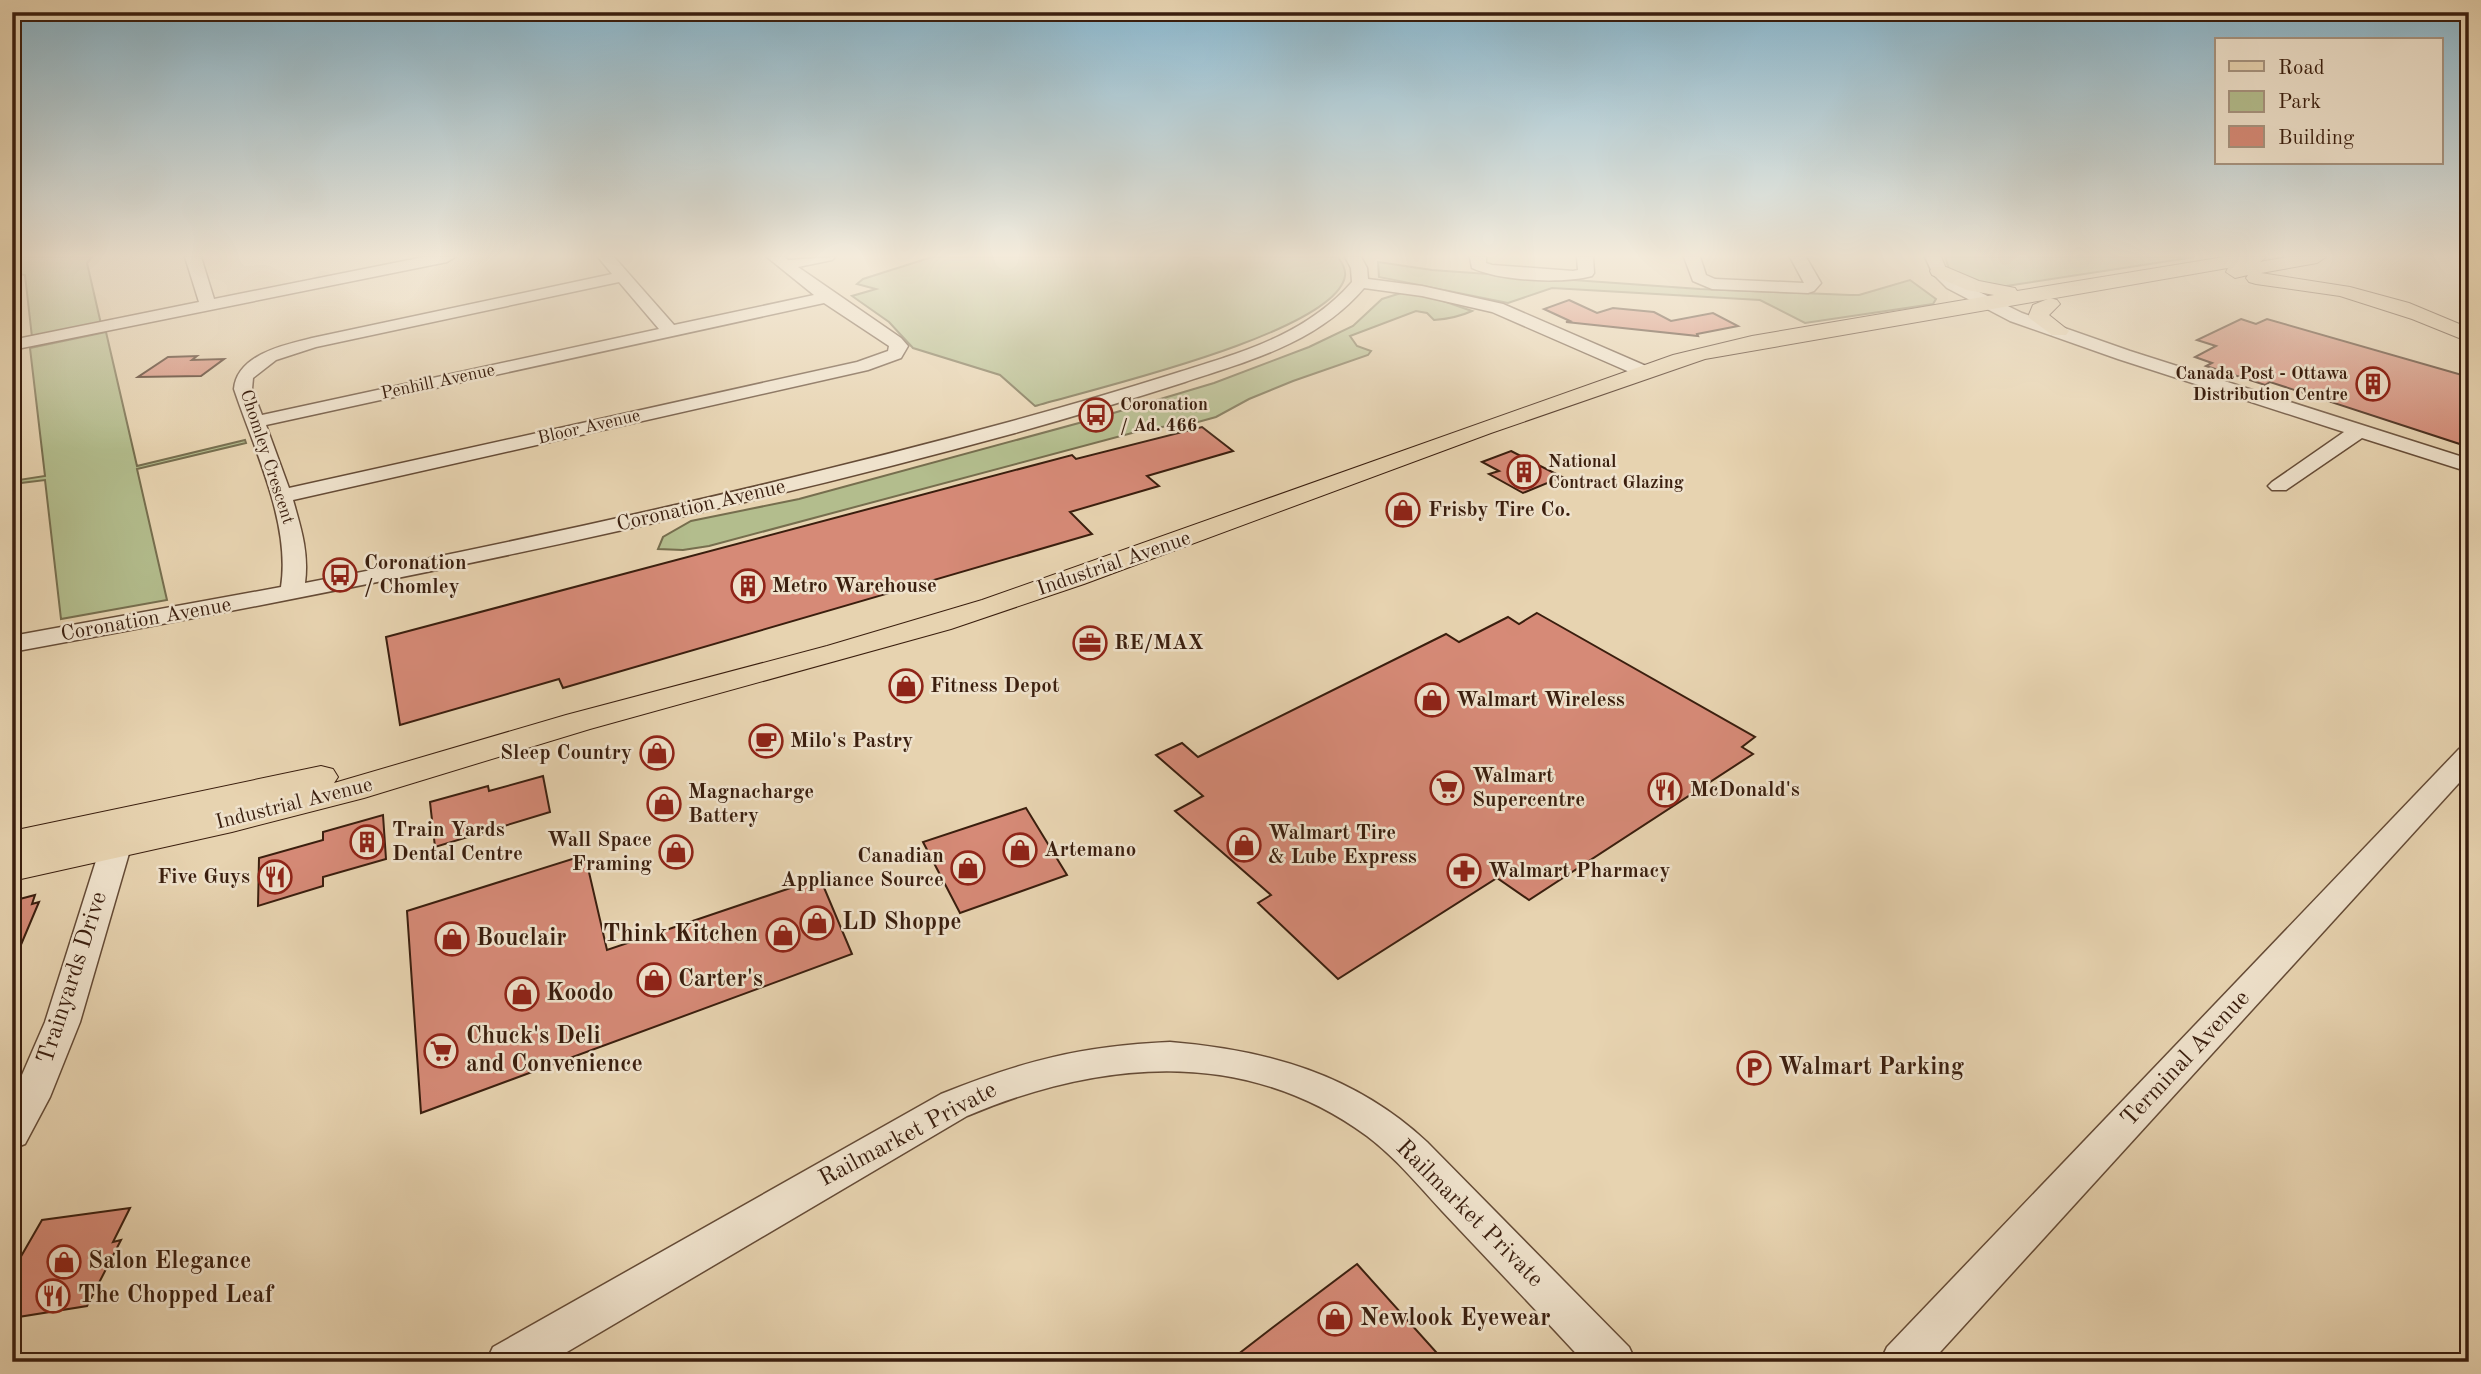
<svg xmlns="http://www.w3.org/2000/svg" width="2481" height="1374" font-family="'Old Standard TT',serif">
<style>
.green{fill:#b3bd8d;stroke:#766e4e;stroke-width:2}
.building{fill:#d68a77;stroke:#3a1e0e;stroke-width:2}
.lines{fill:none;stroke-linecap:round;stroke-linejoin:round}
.minor-casing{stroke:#654b36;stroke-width:3}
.major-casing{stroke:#3a1e0e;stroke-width:2}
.minor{fill:#efe2cc;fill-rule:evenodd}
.major{fill:#e7d3b0;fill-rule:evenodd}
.labels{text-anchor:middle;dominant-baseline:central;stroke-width:5;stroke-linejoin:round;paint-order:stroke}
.far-poi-label{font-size:18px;font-weight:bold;fill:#3a1e0e;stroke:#efe2cc;text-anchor:start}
.far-street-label{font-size:18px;fill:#3a1e0e;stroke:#efe2cc}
.street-label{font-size:21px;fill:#3a1e0e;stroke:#efe2cc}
.poi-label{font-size:21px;font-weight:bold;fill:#3a1e0e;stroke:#efe2cc;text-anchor:start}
.near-poi-label{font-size:24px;font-weight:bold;fill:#3a1e0e;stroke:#efe2cc;text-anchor:start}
.near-street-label{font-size:24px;fill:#3a1e0e;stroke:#efe2cc}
</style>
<rect width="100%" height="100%" fill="#e7d3b0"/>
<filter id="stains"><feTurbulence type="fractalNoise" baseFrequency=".00286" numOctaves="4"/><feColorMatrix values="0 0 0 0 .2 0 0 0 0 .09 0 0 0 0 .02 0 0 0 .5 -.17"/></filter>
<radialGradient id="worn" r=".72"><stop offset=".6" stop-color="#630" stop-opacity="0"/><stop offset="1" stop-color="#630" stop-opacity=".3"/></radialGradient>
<g class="green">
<path d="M12,257h80l-5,6 14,61 -69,13 -7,-62 -13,-2z"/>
<path d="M932,257h406c4,6 8,12 7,19 -9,57 -256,114 -310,130l-35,-31 -87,-27 -24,-26 -37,-26 24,-7 -19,-5 6,-5z"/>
<path d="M1945,257h250l-195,30 -19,-2 -31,-13z"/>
<path d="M1378,262l54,8 268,19 150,6h9l51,-15 26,19 -3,5 -128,19 -45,-23 -208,-12 -44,15 -129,-26z"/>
<path d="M1401,293l25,2 46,16c-13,6 -24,8 -38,9l-7,-7 -11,-2 -66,25 7,10 14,5 -3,4 -75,26 -44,18 -33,18 -18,5 -51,7 -438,117 -26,4 -25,-1 5,-12 28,-16 108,-22 291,-79 124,-37 95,-36 44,-21 29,-27z"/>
<path d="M106,332l31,134 108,-26 1,3 -109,26 30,131 -106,19 -16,-139 -33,4v-3l33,-5 -15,-128z"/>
</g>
<g class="building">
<path d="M1569,300l28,13 16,-5 41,4 17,9 42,-8 25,13 -41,8 1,2 -132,-14 4,-1 -26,-12z"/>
<path d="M2241,319l15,5 11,-5 202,58v70l-199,-65 -5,3 -59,-19 6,-3 -17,-6 21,-11 -19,-6z"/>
<path d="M197,356l-5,4 32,-1 -23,17 -63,1 30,-20z"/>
<path d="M1202,427l31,24 -86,25 12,10 -89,26 22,22 -529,154 -4,-9 -159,46 -14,-88 686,-182 4,4z"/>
<path d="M1511,451l51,26 -39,16 -34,-19 10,-3 -17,-9z"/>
<path d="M1537,613l218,124 -13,10 11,7 -224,146 -32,-22 -159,101 -80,-76 13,-8 -96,-84 28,-15 -47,-41 26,-12 16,14 248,-123 13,8 49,-25 11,7z"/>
<path d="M543,776l7,36 -115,35 -5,-45 58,-16 1,5z"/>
<path d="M1026,808l41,67 -107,38 -37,-71z"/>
<path d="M383,815l3,44 -63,18v9l-65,20 1,-48 64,-18v-8z"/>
<path d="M585,855l22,95 213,-72 32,76 -431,159 -14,-202z"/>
<path d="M35,895l-3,9 7,-2 -27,64v-65z"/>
<path d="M130,1208l-17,34 8,-2 -34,66 -75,12v-46l30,-52z"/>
<path d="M1357,1264l88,98h-217l44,-34z"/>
</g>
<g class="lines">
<defs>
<g id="minor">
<path d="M185,257h16l13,42 210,-42h31l-8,5 -435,88v-10l187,-38z"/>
<path d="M598,257h16l60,68 140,-30 -47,-38h18l3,3 47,-3 -3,3 -34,7 103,71 7,8 -7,12 -33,12 -575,130c8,28 16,53 12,83 237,-46 472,-98 704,-161 55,-15 110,-31 164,-48 66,-21 132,-38 179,-92l-1,-14 -6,-11h16l6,11 1,11 54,7 81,18 150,65 3,4 -9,5 -6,-1 -149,-65 -70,-16 -58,-8c-47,55 -113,72 -179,94 -56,18 -113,35 -170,51 -331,91 -666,157 -1003,219v-16l269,-49c10,-63 -27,-138 -47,-198 3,-34 49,-44 78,-51l300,-64zM619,282l40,47 -397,86 -10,-26 1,-11 23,-18 40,-13zM824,303l65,43 -1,5 -31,11 -568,126 -23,-63z"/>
<path d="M1470,257h16v6l6,2 81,6 5,-1 -1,-13h16l1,16 -2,3c-30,8 -92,5 -120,-8z"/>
<path d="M1684,257h16l6,18 9,4 89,4 -14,-26h16l15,26 -7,8 -6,2 -96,-4 -19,-8z"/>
<path d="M1925,257h16l5,12 13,13 63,31 108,38 339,108v13l-107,-34 -76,52h-14l-4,-4 4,-4 72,-50 -226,-73 -108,-38 -63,-33 -14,-14z"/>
<path d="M2469,746v26l-538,590h-51l7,-15 572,-598z"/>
<path d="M122,816l11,3 4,7 -57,196 -30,75 -25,47 -13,5v-51l33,-76 62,-196 4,-7z"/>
<path d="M1170,1042c97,8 184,32 257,100l202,205 7,15h-52c-47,-51 -95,-101 -142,-151 -24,-26 -47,-54 -75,-75 -123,-90 -267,-76 -400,-20l-417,246h-64l7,-15 448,-253c82,-33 140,-48 229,-52z"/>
</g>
<g id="major">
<path d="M2224,257h42l-6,5 27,-5h39l-9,6 -56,10 89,14 59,16 60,25v14l-57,-23 -72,-23 -84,-12 -7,-2 -3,-4 2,-3 -13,3 -9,-6 2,-4 11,-2 -534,93 -214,74 -407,151 -133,45 -361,100 -226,69 -132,34 -220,49v-50l309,-65 12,3 5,8 -4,6 232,-68 261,-69 155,-46 691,-245 79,-19 242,-41 -27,-5 -35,-15 -2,-4 2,-4h14l33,14 36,7 2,3z"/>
<path d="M2050,298l7,2 3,4 -11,11 20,16 -3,4h-14l-24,-18 5,-12z"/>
</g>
</defs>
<use href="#minor" class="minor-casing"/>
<use href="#major" class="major-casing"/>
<use href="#minor" class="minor"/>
<use href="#major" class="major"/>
</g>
<linearGradient id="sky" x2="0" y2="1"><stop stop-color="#88b6cd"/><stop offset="0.57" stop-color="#f4ebdb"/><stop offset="1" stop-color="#f4ebdb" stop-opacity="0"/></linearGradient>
<rect width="2481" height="449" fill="url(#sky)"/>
<defs>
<symbol id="building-ring" viewBox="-11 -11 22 22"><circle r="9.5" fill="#efe2cc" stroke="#8f2418" stroke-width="1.5"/><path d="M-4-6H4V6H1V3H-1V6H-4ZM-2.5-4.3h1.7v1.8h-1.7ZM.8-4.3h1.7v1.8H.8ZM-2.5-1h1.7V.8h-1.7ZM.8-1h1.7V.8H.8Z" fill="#8f2418"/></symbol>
<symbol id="bus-ring" viewBox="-11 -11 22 22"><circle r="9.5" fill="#efe2cc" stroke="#8f2418" stroke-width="1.5"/><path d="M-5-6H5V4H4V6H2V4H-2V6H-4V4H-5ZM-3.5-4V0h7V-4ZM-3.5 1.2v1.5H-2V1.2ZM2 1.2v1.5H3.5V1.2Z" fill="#8f2418"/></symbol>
<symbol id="shop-ring" viewBox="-11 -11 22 22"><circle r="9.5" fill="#efe2cc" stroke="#8f2418" stroke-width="1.5"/><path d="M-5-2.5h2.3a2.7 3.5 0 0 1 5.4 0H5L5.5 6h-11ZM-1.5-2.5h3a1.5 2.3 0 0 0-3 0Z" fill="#8f2418"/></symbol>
<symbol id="office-ring" viewBox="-11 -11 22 22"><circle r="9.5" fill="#efe2cc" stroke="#8f2418" stroke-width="1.5"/><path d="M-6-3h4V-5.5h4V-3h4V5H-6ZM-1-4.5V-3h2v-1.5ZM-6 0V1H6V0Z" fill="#8f2418"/></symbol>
<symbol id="cafe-ring" viewBox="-11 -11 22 22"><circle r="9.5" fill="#efe2cc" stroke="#8f2418" stroke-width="1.5"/><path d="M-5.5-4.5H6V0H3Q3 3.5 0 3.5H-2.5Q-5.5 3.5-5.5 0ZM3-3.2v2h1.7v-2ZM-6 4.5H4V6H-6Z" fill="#8f2418"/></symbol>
<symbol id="supermarket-ring" viewBox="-11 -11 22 22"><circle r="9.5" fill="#efe2cc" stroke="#8f2418" stroke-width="1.5"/><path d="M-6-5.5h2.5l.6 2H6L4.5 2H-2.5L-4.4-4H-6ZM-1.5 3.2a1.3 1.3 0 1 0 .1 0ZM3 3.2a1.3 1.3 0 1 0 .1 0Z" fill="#8f2418"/></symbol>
<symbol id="restaurant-ring" viewBox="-11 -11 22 22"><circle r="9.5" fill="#efe2cc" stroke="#8f2418" stroke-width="1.5"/><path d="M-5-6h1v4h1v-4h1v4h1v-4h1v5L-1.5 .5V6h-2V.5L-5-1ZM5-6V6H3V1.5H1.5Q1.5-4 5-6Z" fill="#8f2418"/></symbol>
<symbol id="pharmacy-ring" viewBox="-11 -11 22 22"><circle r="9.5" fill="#efe2cc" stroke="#8f2418" stroke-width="1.5"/><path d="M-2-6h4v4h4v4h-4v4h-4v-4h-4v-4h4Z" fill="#8f2418"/></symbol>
<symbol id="parking-ring" viewBox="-11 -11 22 22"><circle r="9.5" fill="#efe2cc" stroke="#8f2418" stroke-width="1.5"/><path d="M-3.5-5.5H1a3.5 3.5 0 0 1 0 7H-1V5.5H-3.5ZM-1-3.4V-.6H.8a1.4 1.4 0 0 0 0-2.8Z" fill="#8f2418"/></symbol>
</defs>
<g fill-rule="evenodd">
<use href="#building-ring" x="2354" y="365" width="38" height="38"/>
<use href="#bus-ring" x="1077" y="396" width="38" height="38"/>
<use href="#building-ring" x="1505" y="453" width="38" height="38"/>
<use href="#shop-ring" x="1384" y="491" width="38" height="38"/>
<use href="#bus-ring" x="321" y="556" width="38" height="38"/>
<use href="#building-ring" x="729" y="567" width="38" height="38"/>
<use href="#office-ring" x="1071" y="624" width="38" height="38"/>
<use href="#shop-ring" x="887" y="667" width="38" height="38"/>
<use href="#shop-ring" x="1413" y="681" width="38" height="38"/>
<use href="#cafe-ring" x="747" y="722" width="38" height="38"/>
<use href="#shop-ring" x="638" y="734" width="38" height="38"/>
<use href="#supermarket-ring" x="1428" y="769" width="38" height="38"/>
<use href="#restaurant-ring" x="1646" y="771" width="38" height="38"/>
<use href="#shop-ring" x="645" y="785" width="38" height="38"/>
<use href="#building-ring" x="348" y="823" width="38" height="38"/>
<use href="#shop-ring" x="1225" y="826" width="38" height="38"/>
<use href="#shop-ring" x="1001" y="831" width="38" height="38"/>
<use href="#shop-ring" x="657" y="833" width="38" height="38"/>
<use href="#shop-ring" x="949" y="849" width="38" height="38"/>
<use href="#pharmacy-ring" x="1445" y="852" width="38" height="38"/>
<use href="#restaurant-ring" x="256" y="858" width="38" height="38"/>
<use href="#shop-ring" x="798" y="904" width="38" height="38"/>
<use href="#shop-ring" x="764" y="916" width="38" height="38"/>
<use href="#shop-ring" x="433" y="920" width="38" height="38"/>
<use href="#shop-ring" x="635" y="961" width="38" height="38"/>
<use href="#shop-ring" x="503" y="975" width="38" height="38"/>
<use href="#supermarket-ring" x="422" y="1032" width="38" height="38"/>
<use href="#parking-ring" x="1735" y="1049" width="38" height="38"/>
<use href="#shop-ring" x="45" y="1243" width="38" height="38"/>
<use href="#restaurant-ring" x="34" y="1277" width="38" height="38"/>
<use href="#shop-ring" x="1316" y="1300" width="38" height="38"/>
</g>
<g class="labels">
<g class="far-poi-label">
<text x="2348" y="374" text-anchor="end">Canada Post - Ottawa<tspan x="2348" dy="21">Distribution Centre</tspan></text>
<text x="1120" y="405">Coronation<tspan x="1120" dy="21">/ Ad. 466</tspan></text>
<text x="1548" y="462">National<tspan x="1548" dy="21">Contract Glazing</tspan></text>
</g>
<g class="far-street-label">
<text transform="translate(438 382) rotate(-12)">Penhill Avenue</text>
<text transform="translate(589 427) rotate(-13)">Bloor Avenue</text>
<text transform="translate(267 457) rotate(72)">Chomley Crescent</text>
</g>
<g class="street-label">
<text transform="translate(701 506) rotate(-13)">Coronation Avenue</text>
<text transform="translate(1114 564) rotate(-19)">Industrial Avenue</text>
<text transform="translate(146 620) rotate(-10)">Coronation Avenue</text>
<text transform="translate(294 804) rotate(-14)">Industrial Avenue</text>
</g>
<g class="poi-label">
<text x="1428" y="510">Frisby Tire Co.</text>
<text x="364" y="563">Coronation<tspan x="364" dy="24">/ Chomley</tspan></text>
<text x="772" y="586">Metro Warehouse</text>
<text x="1114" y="643">RE/MAX</text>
<text x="930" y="686">Fitness Depot</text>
<text x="1456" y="700">Walmart Wireless</text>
<text x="790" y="741">Milo's Pastry</text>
<text x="632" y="753" text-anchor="end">Sleep Country</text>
<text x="1472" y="776">Walmart<tspan x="1472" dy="24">Supercentre</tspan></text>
<text x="1690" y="790">McDonald's</text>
<text x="688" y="792">Magnacharge<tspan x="688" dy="24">Battery</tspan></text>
<text x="392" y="830">Train Yards<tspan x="392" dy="24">Dental Centre</tspan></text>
<text x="1268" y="833">Walmart Tire<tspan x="1268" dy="24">&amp; Lube Express</tspan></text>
<text x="652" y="840" text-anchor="end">Wall Space<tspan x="652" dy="24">Framing</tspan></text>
<text x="1044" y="850">Artemano</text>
<text x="944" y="856" text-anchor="end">Canadian<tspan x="944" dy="24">Appliance Source</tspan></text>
<text x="1488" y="871">Walmart Pharmacy</text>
<text x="250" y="877" text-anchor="end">Five Guys</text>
</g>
<g class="near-poi-label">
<text x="842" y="923">LD Shoppe</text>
<text x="758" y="935" text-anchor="end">Think Kitchen</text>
<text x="476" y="939">Bouclair</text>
<text x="678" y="980">Carter's</text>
<text x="546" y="994">Koodo</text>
<text x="466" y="1037">Chuck's Deli<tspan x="466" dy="28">and Convenience</tspan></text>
<text x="1778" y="1068">Walmart Parking</text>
<text x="88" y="1262">Salon Elegance</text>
<text x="78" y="1296">The Chopped Leaf</text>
<text x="1360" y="1319">Newlook Eyewear</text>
</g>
<g class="near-street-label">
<text transform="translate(73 978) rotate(-72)">Trainyards Drive</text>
<text transform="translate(2186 1059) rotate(-47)">Terminal Avenue</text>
<text transform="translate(908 1135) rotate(-28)">Railmarket Private</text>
<text transform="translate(1469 1214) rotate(45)">Railmarket Private</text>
</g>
</g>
<rect width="2481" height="1374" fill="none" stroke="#e7d3b0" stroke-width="42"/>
<rect x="14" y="14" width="2453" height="1346" fill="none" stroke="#3a1e0e" stroke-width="3.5"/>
<rect x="21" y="21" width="2439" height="1332" fill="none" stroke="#3a1e0e" stroke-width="2"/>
<rect x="2215" y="38" width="228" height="126" fill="#efe2cc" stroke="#a79480" stroke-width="2"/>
<rect x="2229" y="61" width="35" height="10" fill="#e7d3b0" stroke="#a79480" stroke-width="2"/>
<text x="2278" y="74" font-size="21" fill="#3a1e0e">Road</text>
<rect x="2229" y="91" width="35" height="21" fill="#b3bd8d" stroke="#a79480" stroke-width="2"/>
<text x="2278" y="108" font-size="21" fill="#3a1e0e">Park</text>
<rect x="2229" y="126" width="35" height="21" fill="#d68a77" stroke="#a79480" stroke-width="2"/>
<text x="2278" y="144" font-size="21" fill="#3a1e0e">Building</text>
<rect width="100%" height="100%" filter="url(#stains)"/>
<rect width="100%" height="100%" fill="url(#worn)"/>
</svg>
